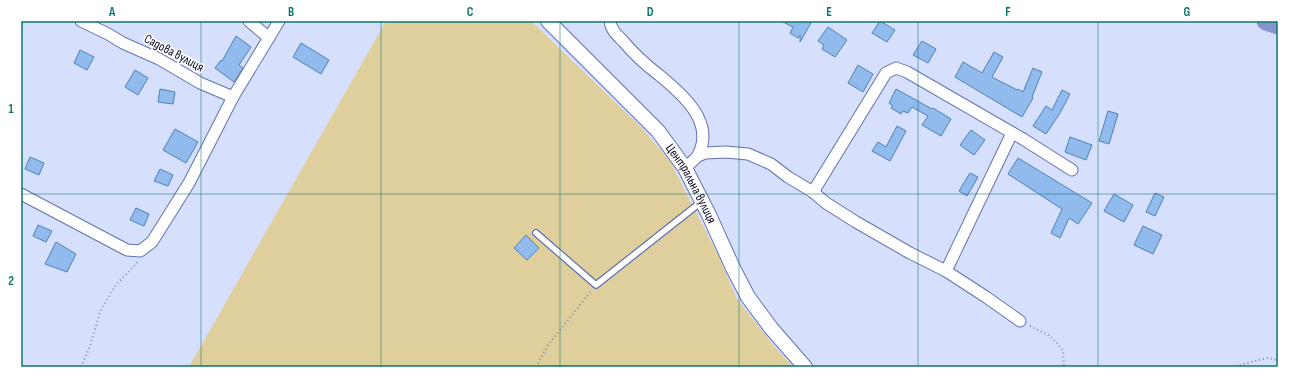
<svg xmlns="http://www.w3.org/2000/svg" width="1299" height="388" font-family="'Sofia Sans Condensed',sans-serif">
<style>
.garden{fill:#dfcf9c}
.lines{fill:none;stroke-linecap:round;stroke-linejoin:round}
.river{stroke:#8694cd;stroke-width:19}
.building{fill:#91bbed;stroke:#4e80b9}
.service-casing{stroke:#6271b3;stroke-width:8}
.minor-casing{stroke:#6271b3;stroke-width:13}
.tertiary-casing{stroke:#6271b3;stroke-width:16}
.path{stroke:#868da8;stroke-width:2;stroke-dasharray:1 3;stroke-linecap:butt}
.service{stroke:#fff;stroke-width:5.5}
.minor{stroke:#fff;stroke-width:11}
.tertiary{stroke:#fff;stroke-width:14}
.grid{fill:none;stroke:#0f766e;stroke-width:1;stroke-opacity:0.55}
.labels{text-anchor:middle;dominant-baseline:central;stroke-width:3.5;stroke-linejoin:round;paint-order:stroke}
.street-label{font-size:13px;fill:#060821;stroke:#fff}
.neatline{fill:none;stroke:#0f766e;stroke-width:1.5}
.grid-label{font-size:13px;text-anchor:middle;font-weight:bold;fill:#0f766e}
</style>
<rect width="100%" height="100%" fill="#d6dffc"/>
<path class="garden" d="M386,21h145l110,106 29,34 49,96 18,42 37,47 19,21h-604z"/>
<g class="lines">
<path class="river" d="M1266,21l12,4"/>
</g>
<g class="building">
<path d="M781,21h31l-12,21v-7l-2,3 -8,-5 3,-6z"/>
<path d="M880,21l15,9 -8,12 -15,-9z"/>
<path d="M828,27l19,13 -12,17 -13,-8 2,-4 -6,-4z"/>
<path d="M236,36l15,11 -12,18 4,3 -9,14 -19,-14 6,-8 1,1z"/>
<path d="M922,41l14,8 -8,14 -15,-8z"/>
<path d="M301,43l28,17 -8,14 -28,-17z"/>
<path d="M80,50l14,7 -7,13 -13,-7z"/>
<path d="M994,52l9,5 -11,20 25,13 1,-1 5,3 10,-24 9,4 -10,25 1,1 -11,19 -67,-40 8,-15 19,11z"/>
<path d="M858,65l15,9 -10,18 -15,-9z"/>
<path d="M135,70l13,8 -10,17 -13,-8z"/>
<path d="M160,89l15,3 -2,12 -15,-2z"/>
<path d="M896,89l36,20 1,-1 18,11 -10,17 -19,-11 6,-9 -16,-9 -4,6 -5,-2 -2,3 -10,-6 2,-2 -4,-3z"/>
<path d="M1062,90l8,4 -10,19 -14,21 -13,-8 13,-20 6,4z"/>
<path d="M1108,111l10,3 -9,30 -10,-3z"/>
<path d="M897,126l9,5 -16,30 -18,-10 6,-9 8,5z"/>
<path d="M175,129l23,13 -12,21 -23,-13z"/>
<path d="M971,130l14,10 -11,15 -14,-10z"/>
<path d="M1070,137l22,8 -6,15 -21,-8z"/>
<path d="M30,157l14,6 -5,12 -14,-6z"/>
<path d="M1018,158l74,45 -14,21 -9,-6 -9,20 -9,-5 11,-24 -54,-35z"/>
<path d="M160,169l13,6 -5,11 -14,-5z"/>
<path d="M970,173l8,4 -11,19 -8,-5z"/>
<path d="M1155,193l9,4 -9,19 -9,-4z"/>
<path d="M1114,194l19,11 -9,17 -20,-11z"/>
<path d="M136,208l13,6 -5,12 -14,-6z"/>
<path d="M38,225l14,6 -6,11 -13,-6z"/>
<path d="M1143,226l19,9 -9,19 -19,-9z"/>
<path d="M526,235l13,13 -12,12 -13,-12z"/>
<path d="M56,242l20,12 -9,18 -22,-8z"/>
</g>
<g class="lines">
<defs>
<path id="service" d="M536,233l60,52 105,-83"/>
<g id="minor">
<path d="M81,21l27,13 15,9 36,16 41,24 33,14"/>
<path d="M249,21l20,17"/>
<path d="M610,21c1,9 7,14 13,20 10,12 23,24 36,34 22,18 57,47 39,80 -3,5 -9,9 -13,13"/>
<path d="M698,156l7,-3 21,-1 22,2 23,10 17,13 25,15 13,11 30,19 54,31 36,18 40,26 34,24"/>
<path d="M813,192l73,-119 10,-5 11,4 116,67 49,31"/>
<path d="M21,194l106,56 13,1 12,-9 37,-59 44,-86 46,-76"/>
<path d="M946,271l66,-138"/>
</g>
<g id="tertiary">
<path id="s1" d="M548,21l110,110 27,37 24,47 24,53 15,29 23,31 34,39"/>
</g>
</defs>
<use href="#service" class="service-casing"/>
<use href="#minor" class="minor-casing"/>
<use href="#tertiary" class="tertiary-casing"/>
<g class="path">
<path d="M1030,326l20,10 13,14 1,17"/>
<path d="M81,367l9,-21 10,-34 14,-25 23,-24v-3"/>
<path d="M536,367l12,-22 44,-55"/>
<path d="M1232,367l35,-9 11,2"/>
</g>
<use href="#service" class="service"/>
<use href="#minor" class="minor"/>
<use href="#tertiary" class="tertiary"/>
</g>
<path class="grid" d="M201,21v346M381,21v346M560,21v346M739,21v346M918,21v346M1098,21v346M21,194h1257"/>
<g class="labels">
<g class="street-label">
<text transform="translate(174 53) rotate(28)">Садова вулиця</text>
<text stroke="none"><textPath href="#s1" startOffset="218">Центральна вулиця</textPath></text>
</g>
</g>
<rect width="1299" height="388" fill="none" stroke="#ffffff" stroke-width="44"/>
<rect x="22" y="22" width="1255" height="344" class="neatline"/>
<g class="grid-label">
<text x="112" y="16">A</text>
<text x="291" y="16">B</text>
<text x="470" y="16">C</text>
<text x="650" y="16">D</text>
<text x="829" y="16">E</text>
<text x="1008" y="16">F</text>
<text x="1187" y="16">G</text>
<text x="11" y="113">1</text>
<text x="11" y="285">2</text>
</g>
</svg>
